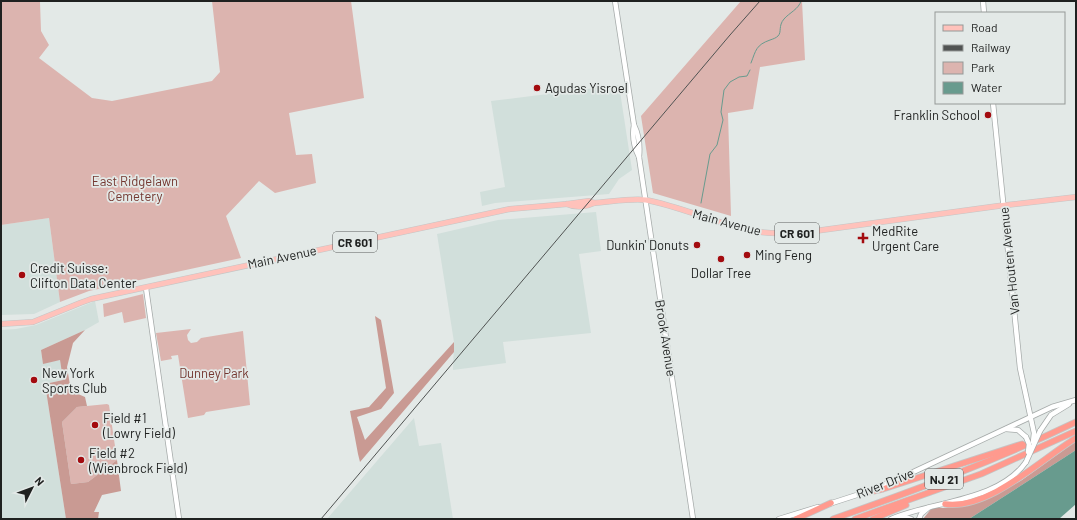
<svg xmlns="http://www.w3.org/2000/svg" width="1077" height="520" font-family="Barlow,sans-serif">
<style>
.built{fill:#d1dfdb}
.green{fill:#dcb4af}
.forest{fill:#c99a93}
.water{fill:#689b8e}
.lines{fill:none;stroke-linecap:round;stroke-linejoin:round}
.stream{stroke:#689b8e;stroke-width:1}
.secondary-casing{stroke:#a6abaa;stroke-width:6}
.primary-casing{stroke:#c5c5c5;stroke-width:6}
.highway-casing{stroke:#c5c5c5;stroke-width:7}
.secondary{stroke:#fff;stroke-width:4.5}
.primary{stroke:#ffc2bb;stroke-width:5}
.highway{stroke:#ff9a8e;stroke-width:5.5}
.rail{stroke:#505352;stroke-width:1}
.secondary-bridge-casing{stroke:#a6abaa;stroke-width:6;stroke-linecap:butt}
.secondary-bridge{stroke:#fff;stroke-width:4.5}
.poi-dot{fill:#a30b0f;stroke:#e3e9e7;stroke-width:1.5}
.labels{text-anchor:middle;dominant-baseline:central;stroke-width:3.5;stroke-linejoin:round;paint-order:stroke}
.shield{fill:#e3e9e7;stroke:#5a5d5c;stroke-width:1}
.shield-label{font-size:12px;font-weight:bold;fill:#1f2120}
.poi-label{font-size:13px;fill:#1f2120;stroke:#e3e9e7;text-anchor:start}
.park-label{font-size:13px;fill:#743730;stroke:#e3e9e7}
.street-label{font-size:13px;fill:#1f2120;stroke:#e3e9e7}
</style>
<rect width="100%" height="100%" fill="#e3e9e7"/>
<g class="built">
<path d="M619,85l13,85 -13,9 -10,15 -114,9 -13,3 -2,-14 25,-5 -14,-86z"/>
<path d="M596,212l5,39 -22,3 12,79 -88,9 3,21 -53,7 1,-28 -17,-108 61,-14z"/>
<path d="M49,218l11,84 -26,12 -33,1v-90z"/>
<path d="M95,301l4,21 -14,8 -44,20 2,13 17,-3 3,20 -18,4 21,135h-65v-189l15,-1 20,-4z"/>
<path d="M414,418l5,28 22,-3 12,76h-126z"/>
</g>
<g class="green">
<path d="M1,1l39,1 1,29 8,14 -10,13 53,40 20,3 100,-20 8,-9 -8,-71h139l13,97 -75,15 7,42 16,-1 4,29 -41,10 -16,-12 -33,35 15,42 -152,33 -29,11 -11,-84 -48,7z"/>
<path d="M741,1h61l3,59 -45,7 -7,42 -25,4 3,103 -78,-23 -12,-77z"/>
<path d="M143,294l3,24 -22,5 -2,-11 -18,5 -1,-13z"/>
<path d="M191,329l-4,6 1,5 3,3 6,-1 4,-4 42,-7 7,74 -44,7 -2,3 -16,3 -10,-63 -7,1 1,3 -11,2 -5,-28z"/>
<path d="M107,404l2,1 8,55 -29,22 -17,2 -9,-62 15,-15z"/>
</g>
<g class="forest">
<path d="M375,316l6,4 13,73 -13,16 -24,8 8,23 89,-98v10l-94,110 -2,-8 -8,-43 19,-4 17,-19z"/>
<path d="M85,330l-12,13 -6,24 4,24 14,6 2,9 -10,1 -15,15 9,62 17,-2 29,-22 4,31 -19,4 -8,17h5l-1,7h-32l-21,-135 18,-4 -3,-20 -17,4 -2,-14z"/>
<path d="M1076,441v9l-107,69h-46l9,-11h13l19,-3 26,-7 32,-18z"/>
</g>
<path class="water" d="M1076,450v54l-17,15h-90z"/>
<g class="lines">
<g class="stream">
<path d="M751,63c5,-13 5,-18 19,-23 3,-1 6,-2 8,-4 4,-4 0,-10 6,-17 5,-6 15,-10 17,-18"/>
<path d="M701,203l9,-49 7,-9 6,-25 -2,-8 3,-22 6,-8 9,-5 8,-1 3,-6"/>
</g>
<defs>
<g id="secondary">
<path d="M615,1l19,124c-2,11 0,22 5,32"/>
<path d="M983,1l1,12"/>
<path d="M993,103l27,265 14,65"/>
<path d="M634,125c5,10 6,22 5,32l54,362"/>
<path d="M146,288l33,231"/>
<path d="M1006,429l12,1 8,7"/>
<path d="M1040,431l11,-16 18,-11"/>
<path d="M873,489l36,-15 143,-67 24,-7"/>
<path d="M829,504l37,-12"/>
<path d="M899,518l5,-1 7,2"/>
<path d="M779,519l39,-12"/>
<path d="M891,519c41,-18 107,-17 135,-57"/>
<path d="M919,519l2,-5 7,-6"/>
</g>
<g id="primary">
<path d="M567,204c8,4 19,3 27,-1"/>
<path d="M1,324l32,-2 47,-19 11,-4 419,-90 57,-5 22,-3 5,2c15,-1 38,-5 52,-3 37,7 71,24 108,31 21,4 41,2 61,0l183,-25 78,-9"/>
</g>
<g id="highway">
<path d="M864,493l19,-4 139,-45"/>
<path d="M945,504c44,6 95,-44 131,-66"/>
<path d="M796,519l35,-16"/>
<path d="M833,519c83,-29 164,-59 243,-97"/>
<path d="M855,519l126,-45 95,-43"/>
<path d="M873,519l33,-14"/>
</g>
</defs>
<use href="#secondary" class="secondary-casing"/>
<use href="#primary" class="primary-casing"/>
<use href="#highway" class="highway-casing"/>
<use href="#secondary" class="secondary"/>
<use href="#primary" class="primary"/>
<use href="#highway" class="highway"/>
<path class="rail" d="M321,519l409,-484 30,-34"/>
<defs>
<g id="secondary-bridge">
<path d="M1026,437l3,7 -1,8"/>
<path d="M1033,442l1,-9"/>
<path d="M1026,462l14,-31"/>
</g>
</defs>
<use href="#secondary-bridge" class="secondary-bridge-casing"/>
<use href="#secondary-bridge" class="secondary-bridge"/>
</g>
<g class="poi-dot">
<circle cx="537" cy="88" r="4"/>
<circle cx="988" cy="115" r="4"/>
<path d="M861 232h4v4h4v4h-4v4h-4v-4h-4v-4h4z"/>
<circle cx="697" cy="245" r="4"/>
<circle cx="747" cy="255" r="4"/>
<circle cx="721" cy="259" r="4"/>
<circle cx="22" cy="275" r="4"/>
<circle cx="34" cy="380" r="4"/>
<circle cx="95" cy="425" r="4"/>
<circle cx="81" cy="460" r="4"/>
</g>
<g class="labels">
<g class="shield">
<rect x="775" y="223" width="44" height="20" rx="3"/>
<rect x="333" y="232" width="44" height="20" rx="3"/>
<rect x="925" y="469" width="38" height="20" rx="3"/>
</g>
<g class="shield-label">
<text x="797" y="233">CR 601</text>
<text x="355" y="242">CR 601</text>
<text x="944" y="479">NJ 21</text>
</g>
<g class="poi-label">
<text x="545" y="88">Agudas Yisroel</text>
<text x="980" y="115" text-anchor="end">Franklin School</text>
<text x="872" y="231">MedRite<tspan x="872" dy="15">Urgent Care</tspan></text>
<text x="689" y="245" text-anchor="end">Dunkin' Donuts</text>
<text x="755" y="255">Ming Feng</text>
<text x="30" y="268">Credit Suisse:<tspan x="30" dy="15">Clifton Data Center</tspan></text>
<text x="721" y="273" text-anchor="middle">Dollar Tree</text>
<text x="42" y="373">New York<tspan x="42" dy="15">Sports Club</tspan></text>
<text x="103" y="418">Field #1<tspan x="103" dy="15">(Lowry Field)</tspan></text>
<text x="89" y="453">Field #2<tspan x="89" dy="15">(Wienbrock Field)</tspan></text>
</g>
<g class="park-label">
<text x="135" y="181">East Ridgelawn<tspan x="135" dy="15">Cemetery</tspan></text>
<text x="214" y="373">Dunney Park</text>
</g>
<g class="street-label">
<text transform="translate(727 222) rotate(15)">Main Avenue</text>
<text transform="translate(282 257) rotate(-12)">Main Avenue</text>
<text transform="translate(1009 261) rotate(-96)">Van Houten Avenue</text>
<text transform="translate(666 338) rotate(81)">Brook Avenue</text>
<text transform="translate(885 483) rotate(-22)">River Drive</text>
</g>
</g>
<rect width="1077" height="520" fill="none" stroke="#1f2120" stroke-width="4"/>
<rect x="935" y="12" width="130" height="92" fill="#e3e9e7" stroke="#959997"/>
<rect x="943" y="25" width="20" height="6" fill="#ffc2bb" stroke="#959997"/>
<text x="971" y="32" font-size="12" fill="#1f2120">Road</text>
<rect x="943" y="45" width="20" height="6" fill="#505352" stroke="#959997"/>
<text x="971" y="52" font-size="12" fill="#1f2120">Railway</text>
<rect x="943" y="62" width="20" height="12" fill="#dcb4af" stroke="#959997"/>
<text x="971" y="72" font-size="12" fill="#1f2120">Park</text>
<rect x="943" y="82" width="20" height="12" fill="#689b8e" stroke="#959997"/>
<text x="971" y="92" font-size="12" fill="#1f2120">Water</text>
<g transform="translate(32 488) rotate(48)" stroke="#e3e9e7" stroke-width="3" paint-order="stroke">
<path d="M0-3L7 15L0 10L-7 15Z" fill="#1f2120"/>
<text y="-6" font-size="11" font-weight="bold" text-anchor="middle" fill="#1f2120">N</text>
</g>
</svg>
